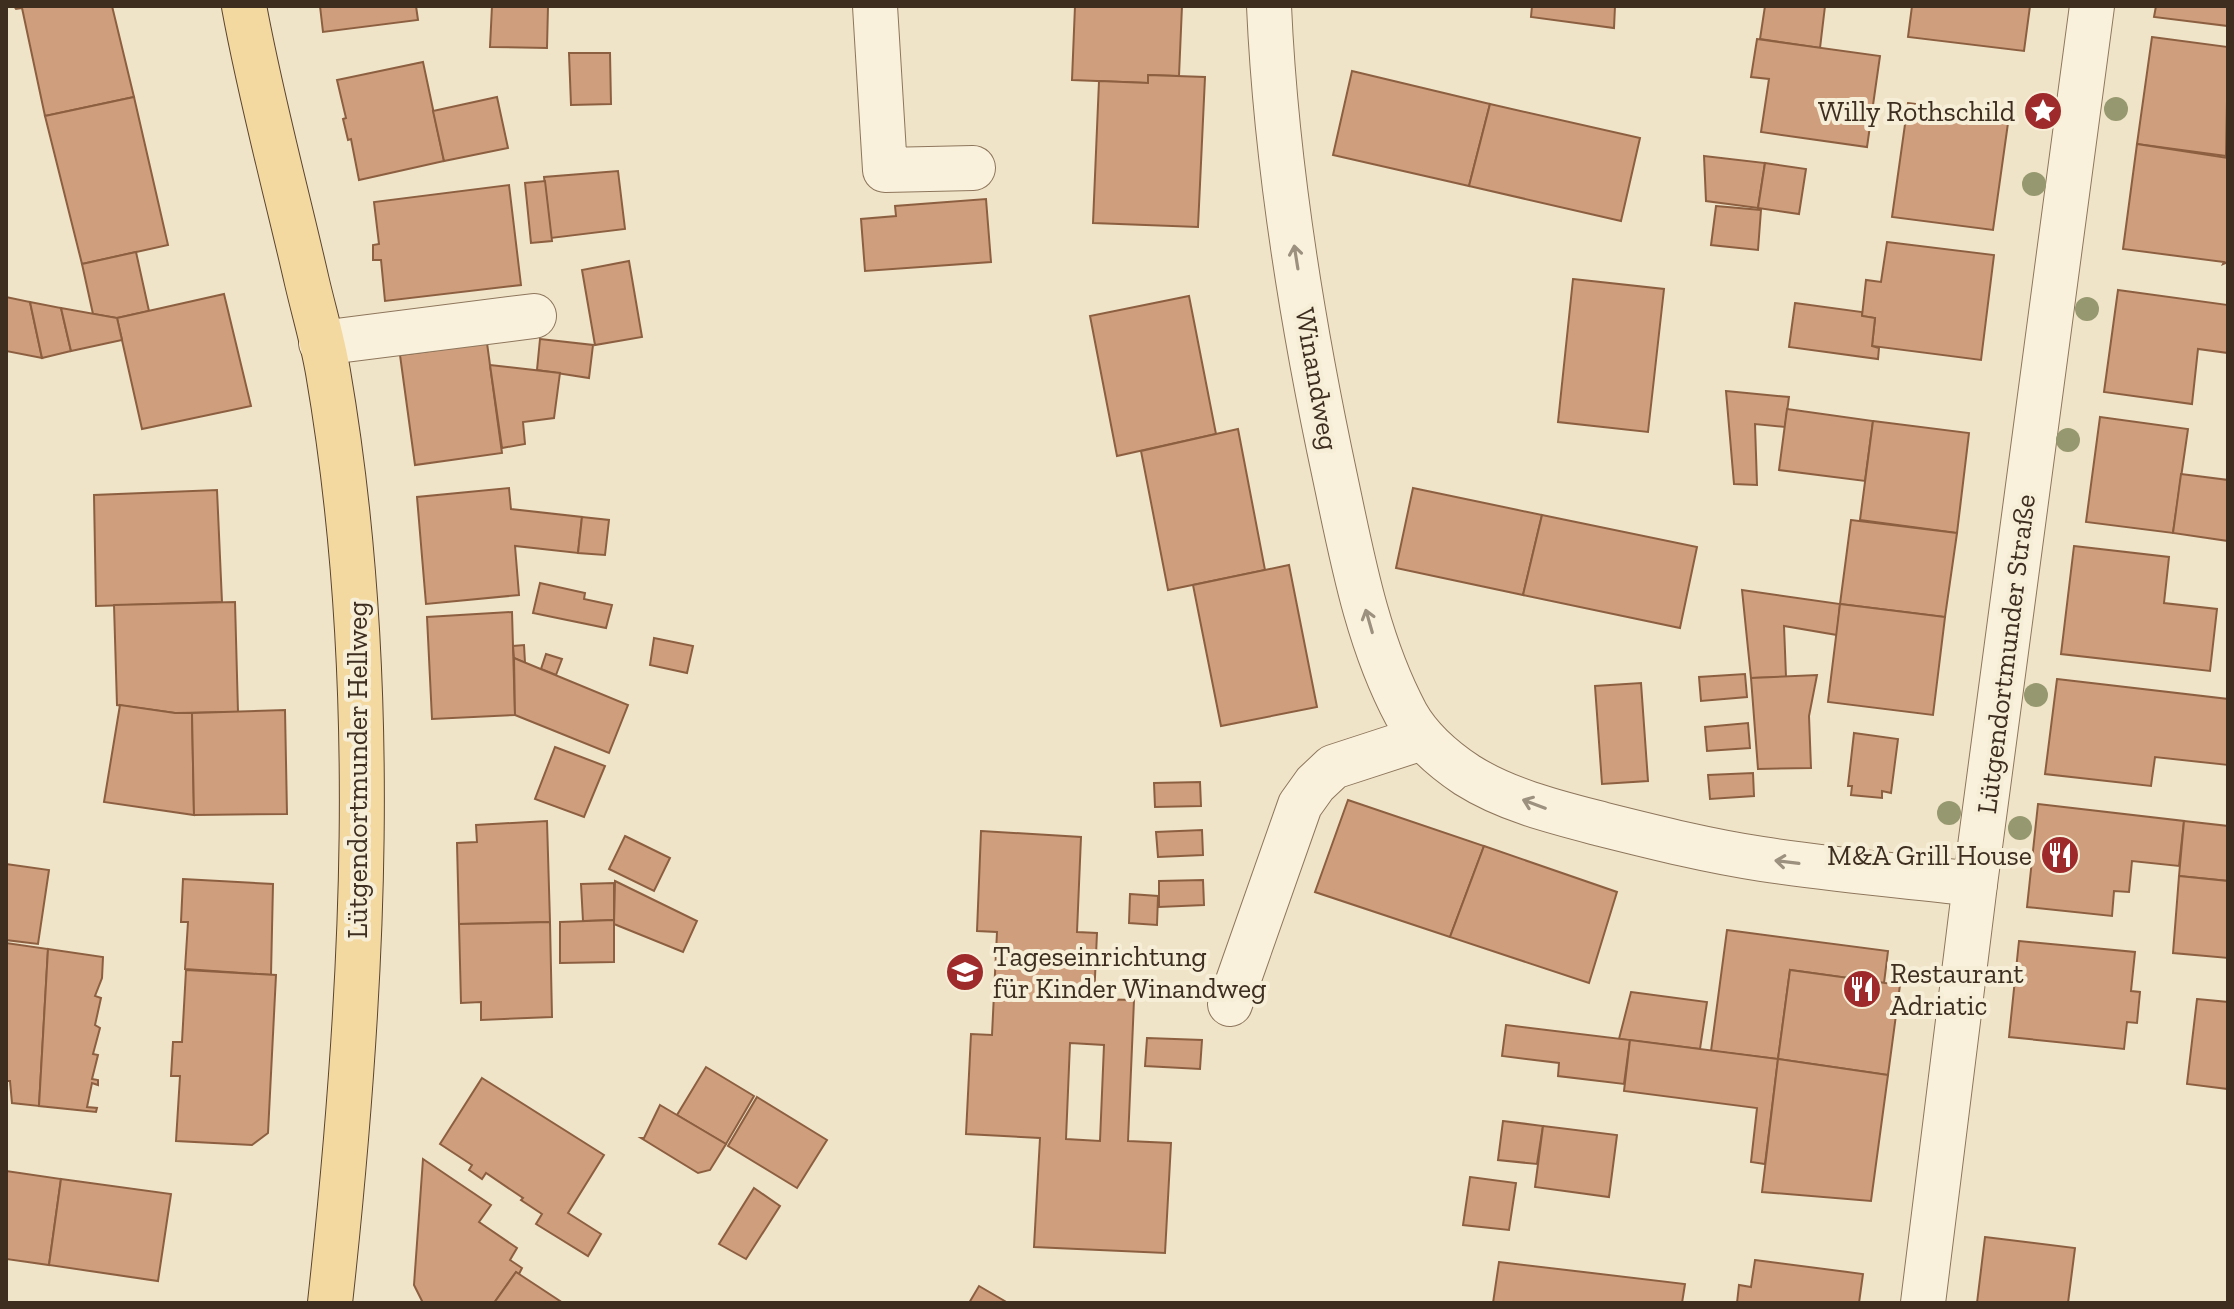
<svg xmlns="http://www.w3.org/2000/svg" width="2234" height="1309" font-family="'Zilla Slab',serif">
<style>
.building{fill:#cf9f7d;stroke:#8d5f41;stroke-width:2;fill-rule:evenodd}
.lines{fill:none;stroke-linecap:round;stroke-linejoin:round}
.minor-casing{stroke:#8d765c;stroke-width:46}
.major-casing{stroke:#5b4430;stroke-width:46}
.minor{stroke:#faf1dc;stroke-width:44}
.major{stroke:#f3d9a0;stroke-width:44}
.tree{fill:#96986f}
.oneway{stroke:#9c907e}
.labels{text-anchor:middle;dominant-baseline:central;stroke-width:8;stroke-linejoin:round;paint-order:stroke}
.poi-label{font-size:28px;fill:#3d2e20;stroke:#f7eed8;text-anchor:end}
.street-label{font-size:28px;fill:#3d2e20;stroke:#f7eed8}
</style>
<rect width="100%" height="100%" fill="#f0e4c8"/>
<g class="building">
<path d="M14,6h98l22,91 -89,19 -23,-108 -6,1z"/>
<path d="M320,6h96l2,14 -95,12z"/>
<path d="M492,6h56l-1,42 -57,-1z"/>
<path d="M1075,6h107l-3,70 -31,-1v8l-76,-3z"/>
<path d="M1532,6h83l-1,22 -83,-11z"/>
<path d="M1765,6h60l-5,42 -60,-9z"/>
<path d="M1912,6h118l-6,45 -116,-14z"/>
<path d="M2156,6h72v20l-74,-9z"/>
<path d="M2152,37l76,10 -2,109 -89,-12z"/>
<path d="M1757,39l123,17 -13,91 -106,-15 8,-53 -18,-2z"/>
<path d="M569,53h41l1,51 -40,1z"/>
<path d="M423,62l21,99 -85,19 -8,-41 -3,1 -5,-21 3,-1 -9,-38z"/>
<path d="M1352,71l138,33 -21,82 -136,-31z"/>
<path d="M1148,75l57,2 -7,150 -105,-4 6,-142 49,2z"/>
<path d="M134,97l34,148 -86,19 -37,-148z"/>
<path d="M497,97l11,51 -64,13 -11,-50z"/>
<path d="M1908,103l101,13 -16,114 -101,-13z"/>
<path d="M1490,104l150,34 -19,83 -152,-35z"/>
<path d="M2137,144l91,14v104l-5,2 1,-2 -101,-13z"/>
<path d="M1704,156l61,7 -7,45 -52,-7z"/>
<path d="M1765,163l41,6 -7,45 -41,-6z"/>
<path d="M618,171l7,58 -74,9 -7,-61z"/>
<path d="M545,181l7,60 -21,2 -6,-60z"/>
<path d="M509,185l12,100 -136,16 -4,-41h-8v-15l6,-1 -5,-42z"/>
<path d="M986,199l5,63 -126,9 -4,-52 35,-3 -1,-10z"/>
<path d="M1716,206l45,4 -3,40 -47,-5z"/>
<path d="M1887,242l107,13 -13,105 -109,-14 3,-28 -13,-2 4,-36 15,2z"/>
<path d="M136,252l13,59 -32,7 -24,-4 -11,-50z"/>
<path d="M629,261l13,76 -47,8 -13,-75z"/>
<path d="M1573,279l91,10 -16,143 -90,-10z"/>
<path d="M2118,290l110,15v48l-30,-4 -6,55 -88,-12z"/>
<path d="M224,294l27,112 -109,23 -25,-111z"/>
<path d="M1189,296l27,138 -99,22 -27,-140z"/>
<path d="M6,297l24,5 12,56 -36,-7z"/>
<path d="M30,302l31,6 10,43 -29,7z"/>
<path d="M1795,303l67,9v4l13,2 -3,28 7,2 -1,11 -89,-12z"/>
<path d="M61,308l56,10 5,22 -51,11z"/>
<path d="M540,339l53,6 -4,33 -52,-8z"/>
<path d="M487,343l15,110 -87,12 -15,-110z"/>
<path d="M490,365l70,8 -6,45 -31,4 2,22 -23,4z"/>
<path d="M1726,391l63,6 -4,30 -30,-3 2,61 -23,-1z"/>
<path d="M1787,409l86,12 -8,60 -86,-11z"/>
<path d="M2100,417l88,12 -15,104 -87,-11z"/>
<path d="M1873,421l96,12 -12,100 -97,-13z"/>
<path d="M1238,429l27,141 -97,20 -27,-139z"/>
<path d="M2181,474l47,6v61l-55,-8z"/>
<path d="M509,488l2,21 71,8 -4,36 -63,-7 4,49 -93,9 -9,-107z"/>
<path d="M1413,488l129,27 -19,80 -127,-27z"/>
<path d="M217,490l5,112 -126,4 -2,-111z"/>
<path d="M1542,515l155,32 -17,81 -157,-33z"/>
<path d="M582,517l27,3 -4,35 -27,-2z"/>
<path d="M1851,520l106,13 -12,84 -105,-13z"/>
<path d="M2074,546l95,11 -5,46 53,6 -7,62 -149,-17z"/>
<path d="M1289,565l28,142 -96,19 -28,-141z"/>
<path d="M540,583l45,10 -1,6 28,6 -6,23 -73,-15z"/>
<path d="M1742,590l98,14 -3,31 -53,-9 2,51 -35,1z"/>
<path d="M235,602l3,110 -63,1 -58,-8 -3,-100z"/>
<path d="M1840,604l105,13 -12,98 -105,-13z"/>
<path d="M512,612l3,103 -83,4 -5,-102z"/>
<path d="M654,638l39,8 -6,27 -37,-8z"/>
<path d="M524,645l1,18 -11,-5 -1,-12z"/>
<path d="M546,654l16,5 -6,16 -15,-6z"/>
<path d="M514,658l114,47 -19,48 -94,-38z"/>
<path d="M1745,674l2,23 -46,4 -2,-24z"/>
<path d="M1817,675l-8,41 2,52 -53,1 -7,-91z"/>
<path d="M2057,679l171,20v66l-73,-8 -4,29 -106,-12z"/>
<path d="M1641,683l7,98 -46,3 -7,-98z"/>
<path d="M120,705l55,8h17l2,102 -90,-13z"/>
<path d="M285,710l2,104 -93,1 -2,-102z"/>
<path d="M1748,723l2,25 -43,3 -2,-24z"/>
<path d="M1854,733l44,6 -7,54 -9,-2v7l-31,-3 1,-9h-4z"/>
<path d="M555,747l50,19 -21,51 -49,-18z"/>
<path d="M1753,773l1,23 -44,3 -2,-24z"/>
<path d="M1200,782l1,24 -46,1 -1,-24z"/>
<path d="M1348,800l136,46 -34,91 -135,-45z"/>
<path d="M2038,804l146,17 -5,45 -47,-5 -3,31 -15,-1 -2,25 -85,-9z"/>
<path d="M547,821l3,101 -91,2 -2,-81 20,-1 -1,-17z"/>
<path d="M2184,821l44,5v55l-49,-5z"/>
<path d="M1202,830l1,25 -45,2 -2,-25z"/>
<path d="M981,831l100,6 -4,95 20,1 -3,66 40,1 -6,141 43,2 -6,110 -131,-6 6,-109 -74,-4 5,-100 21,1 5,-103 -20,-1zM1070,1043l34,2 -4,96 -34,-2z"/>
<path d="M625,836l45,22 -16,33 -45,-22z"/>
<path d="M1484,846l133,46 -28,91 -139,-46z"/>
<path d="M6,864l43,6 -11,74 -32,-4z"/>
<path d="M2179,876l49,5v77l-55,-5z"/>
<path d="M183,879l90,5 -2,91 -86,-6 3,-47h-7z"/>
<path d="M1203,880l1,25 -45,2v-26z"/>
<path d="M615,881l82,40 -14,31 -69,-28z"/>
<path d="M614,883v37l-31,1 -2,-37z"/>
<path d="M1130,894l28,2 -1,29 -28,-2z"/>
<path d="M614,920v42l-54,1v-41z"/>
<path d="M550,922l2,95 -71,3v-18l-20,1 -2,-79z"/>
<path d="M1727,930l161,21 -4,32 -94,-13 -12,89 -67,-8z"/>
<path d="M2019,941l116,11 -4,39 9,1 -3,31 -10,-1 -3,27 -115,-12z"/>
<path d="M6,943l42,6 -9,157 -27,-3 -2,-22h-4z"/>
<path d="M48,949l55,8 -1,21 -7,18 6,2 -6,27 5,3 -7,26 5,1 -6,24 6,1v5l-6,-2 -5,24 10,1 -1,4 -57,-6z"/>
<path d="M186,970l90,5 -8,158 -16,12 -76,-4 4,-65h-9l2,-34h9z"/>
<path d="M1790,970l110,15 -12,90 -110,-16z"/>
<path d="M1631,992l76,10 -7,47 -81,-10z"/>
<path d="M2197,999l31,3v87l-41,-5z"/>
<path d="M1506,1025l124,15 -6,44 -66,-8 1,-13 -57,-7z"/>
<path d="M1147,1038l55,2 -2,29 -55,-3z"/>
<path d="M1630,1040l148,19 -13,105 -14,-2 6,-54 -133,-17z"/>
<path d="M1778,1059l110,16 -17,126 -109,-9z"/>
<path d="M706,1067l48,29 -28,48 -49,-29z"/>
<path d="M482,1078l122,77 -36,58 33,21 -13,22 -52,-32 6,-10 -21,-14 2,-2 -37,-25 -4,6 -13,-9 3,-5 -32,-21z"/>
<path d="M757,1097l70,43 -30,48 -69,-42z"/>
<path d="M660,1105l66,39 -16,26 -12,3 -57,-35h3z"/>
<path d="M1503,1121l40,5 -6,38 -39,-4z"/>
<path d="M1543,1126l74,9 -8,62 -74,-10z"/>
<path d="M423,1159l68,46 -12,17 38,26 -7,12 12,8 -3,6 -3,-2 -22,31h-71l-9,-18z"/>
<path d="M6,1171l55,8 -12,86 -43,-6z"/>
<path d="M1470,1177l46,6 -7,47 -46,-5z"/>
<path d="M61,1179l110,15 -13,87 -109,-16z"/>
<path d="M754,1188l26,18 -34,53 -27,-15z"/>
<path d="M1985,1237l90,11 -7,55h-91z"/>
<path d="M1755,1260l108,14 -4,29h-122l2,-18 12,2z"/>
<path d="M1499,1262l186,22 -3,19h-189z"/>
<path d="M516,1272l3,2 44,29h-69z"/>
<path d="M979,1286l29,17h-39z"/>
</g>
<g class="lines">
<defs>
<g id="minor">
<path d="M875,6l10,164 88,-2"/>
<path d="M1269,6c7,158 33,317 66,471 17,80 32,164 71,237 14,25 37,45 61,61 41,26 92,38 138,50 52,13 104,26 157,34 71,11 143,17 213,25"/>
<path d="M321,343l213,-27"/>
<path d="M1230,1004l70,-199 15,-21 18,-17 89,-29"/>
<path d="M1923,1303l52,-419 117,-878"/>
</g>
<path id="major" d="M244,6c17,93 42,184 63,276 7,30 16,60 21,90 53,309 36,621 2,931"/>
</defs>
<use href="#minor" class="minor-casing"/>
<use href="#major" class="major-casing"/>
<use href="#minor" class="minor"/>
<use href="#major" class="major"/>
</g>
<g class="tree">
<circle cx="2116" cy="109" r="12"/>
<circle cx="2034" cy="184" r="12"/>
<circle cx="2087" cy="309" r="12"/>
<circle cx="2068" cy="440" r="12"/>
<circle cx="2036" cy="695" r="12"/>
<circle cx="1949" cy="813" r="12"/>
<circle cx="2020" cy="828" r="12"/>
</g>
<defs><path id="oneway-shaft" d="M-6 0H5M1.5-3L5.5 0L1.5 3" fill="none" stroke-width="1.6" stroke-linecap="round" stroke-linejoin="round" transform="scale(2)"/></defs>
<g class="oneway">
<use href="#oneway-shaft" transform="translate(1296 257) rotate(-99)"/>
<use href="#oneway-shaft" transform="translate(1369 621) rotate(-106)"/>
<use href="#oneway-shaft" transform="translate(1534 804) rotate(-159)"/>
<use href="#oneway-shaft" transform="translate(1787 862) rotate(-173)"/>
</g>
<defs>
<symbol id="sight-disc" viewBox="-11 -11 22 22"><circle r="9.5" fill="#9e2a2b" stroke="#f7eed8"/><path d="M0-6L1.8-2.2L6-1.7L2.9 1.2L3.7 5.4L0 3.3L-3.7 5.4L-2.9 1.2L-6-1.7L-1.8-2.2Z" fill="#fff"/></symbol>
<symbol id="restaurant-disc" viewBox="-11 -11 22 22"><circle r="9.5" fill="#9e2a2b" stroke="#f7eed8"/><path d="M-5-6h1v4h1v-4h1v4h1v-4h1v5L-1.5 .5V6h-2V.5L-5-1ZM5-6V6H3V1.5H1.5Q1.5-4 5-6Z" fill="#fff"/></symbol>
<symbol id="school-disc" viewBox="-11 -11 22 22"><circle r="9.5" fill="#9e2a2b" stroke="#f7eed8"/><path d="M0-5L7-2L0 1L-7-2ZM-4 1L0 2.5L4 1V4Q0 6-4 4Z" fill="#fff"/></symbol>
</defs>
<g fill-rule="evenodd">
<use href="#sight-disc" x="2021" y="89" width="44" height="44"/>
<use href="#restaurant-disc" x="2038" y="833" width="44" height="44"/>
<use href="#school-disc" x="943" y="950" width="44" height="44"/>
<use href="#restaurant-disc" x="1840" y="967" width="44" height="44"/>
</g>
<g class="labels">
<g class="poi-label">
<text x="2015" y="111">Willy Rothschild</text>
<text x="2032" y="855">M&amp;A Grill House</text>
<text x="993" y="956" text-anchor="start">Tageseinrichtung<tspan x="993" dy="32">für Kinder Winandweg</tspan></text>
<text x="1890" y="973" text-anchor="start">Restaurant<tspan x="1890" dy="32">Adriatic</tspan></text>
</g>
<g class="street-label">
<text transform="translate(1317 379) rotate(80)">Winandweg</text>
<text transform="translate(2006 654) rotate(-83)">Lütgendortmunder Straße</text>
<text transform="translate(357 770) rotate(-90)">Lütgendortmunder Hellweg</text>
</g>
</g>
<rect width="2234" height="1309" fill="none" stroke="#3d2e20" stroke-width="16"/>
</svg>
